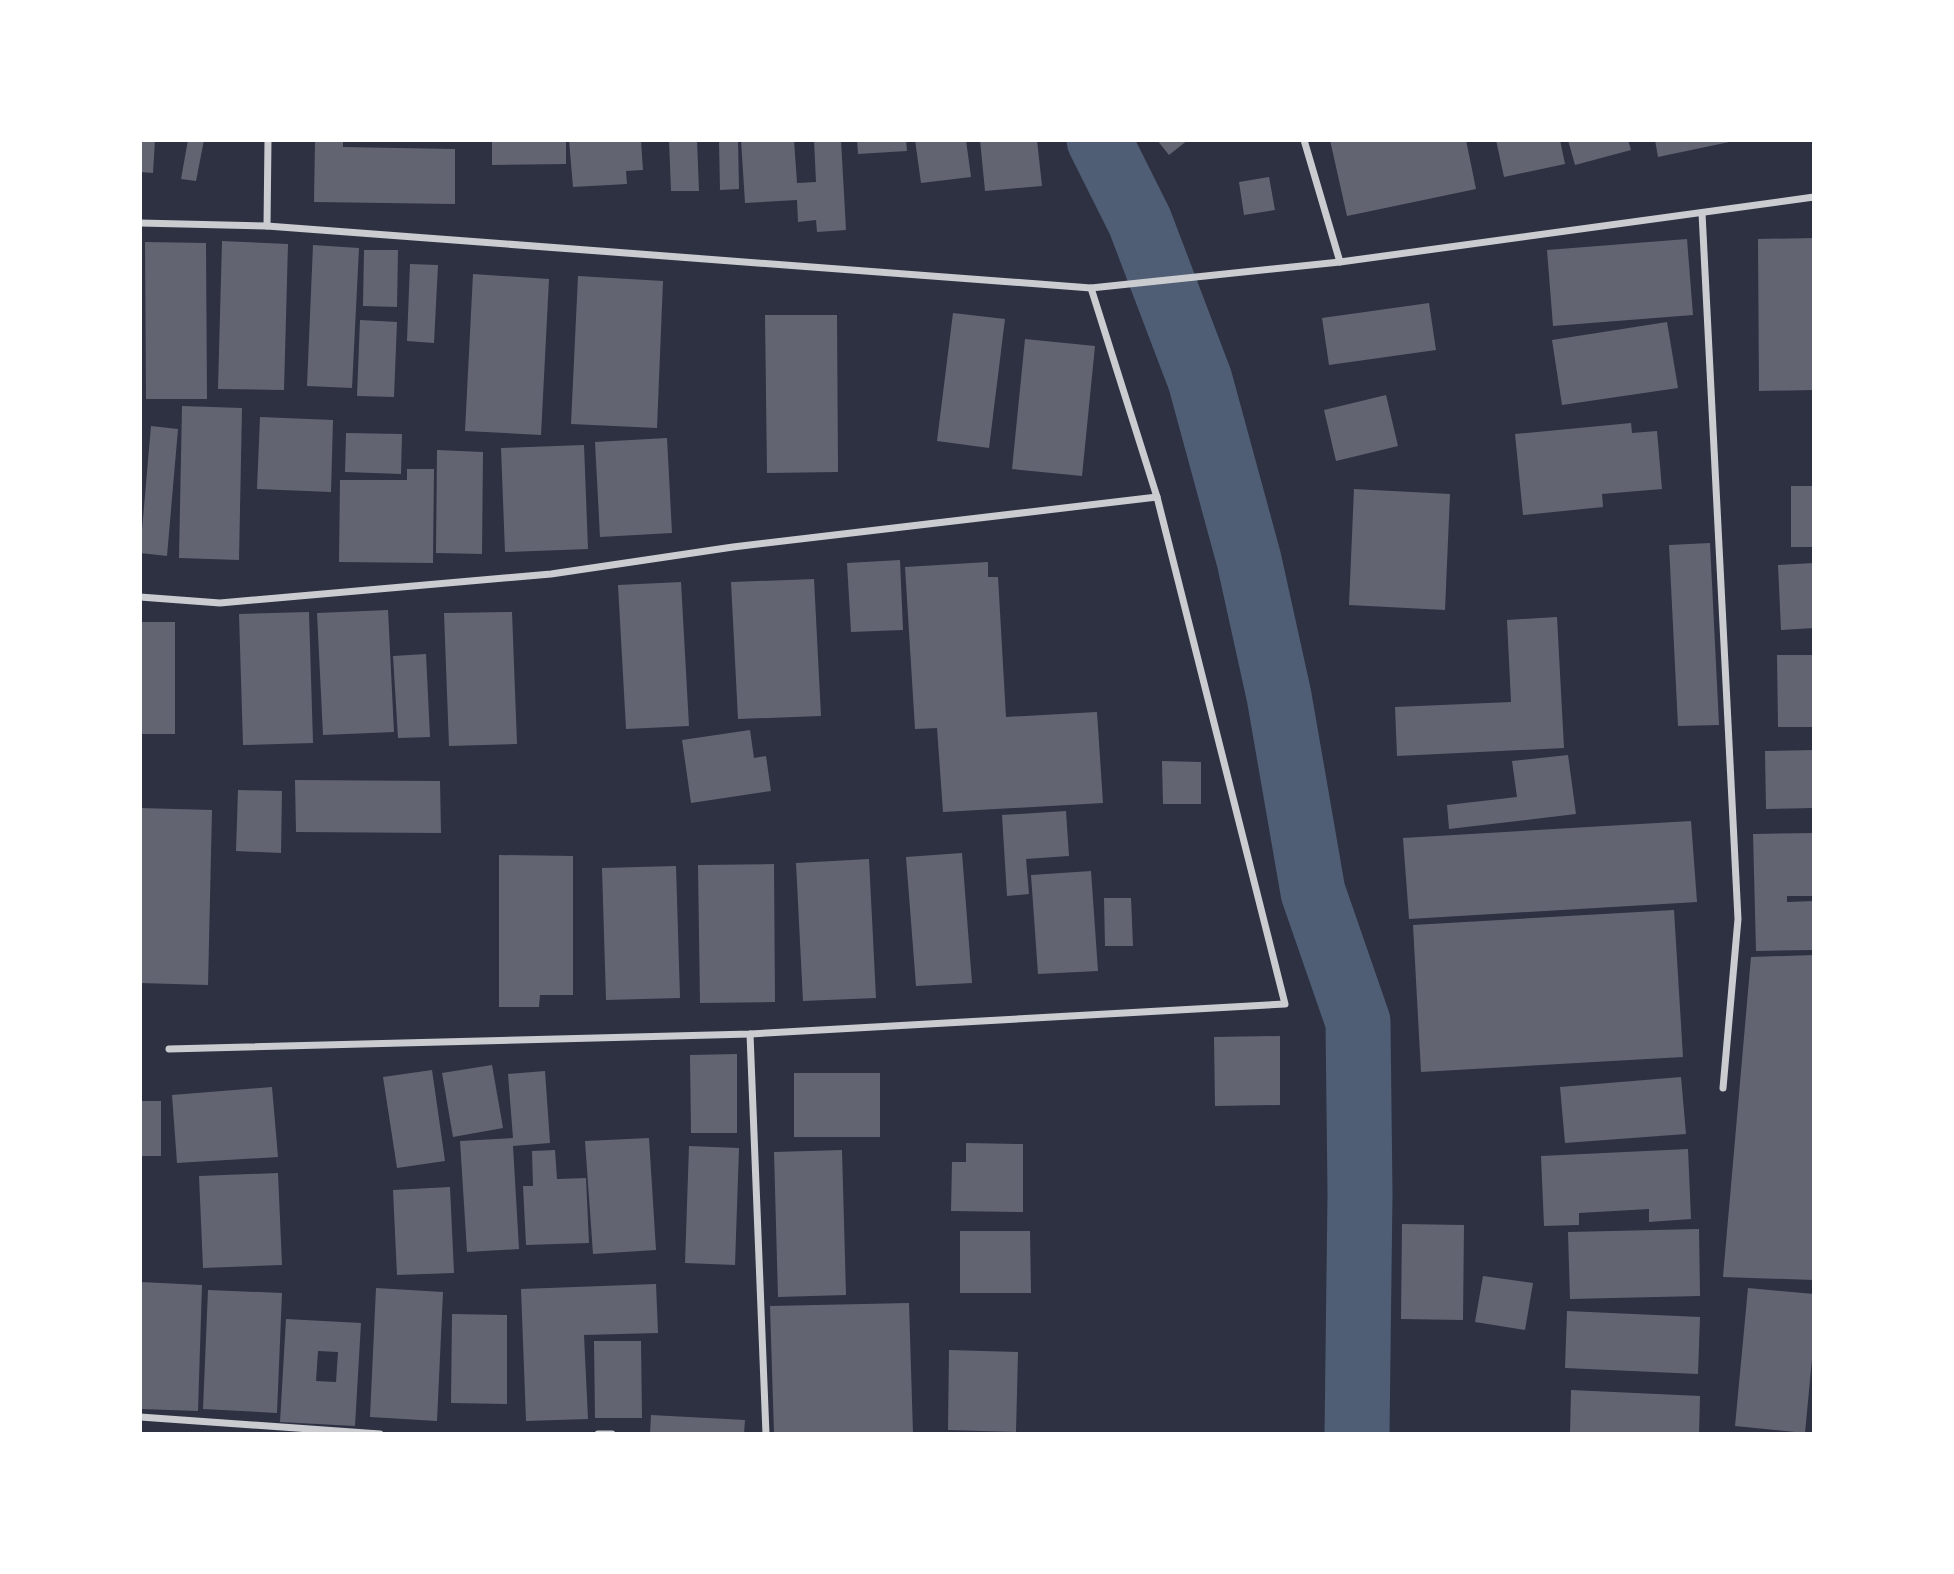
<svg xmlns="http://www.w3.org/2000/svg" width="1954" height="1574" font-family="'Libre Baskerville',serif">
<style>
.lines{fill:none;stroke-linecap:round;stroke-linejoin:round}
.river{stroke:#4f5d75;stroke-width:65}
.building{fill:#626471;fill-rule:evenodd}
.minor{stroke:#caccd0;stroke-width:7}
</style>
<rect width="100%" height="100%" fill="#2d3142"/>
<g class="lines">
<path class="river" d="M1099,140l41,82 60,158 49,180 30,136 34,196 45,130 2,172 -3,240"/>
</g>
<g class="building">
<path d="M140,140h15l-2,33 -13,-1z"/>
<path d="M188,140h16l-8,41 -15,-2z"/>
<path d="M315,140h28v7l112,2v55l-141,-2z"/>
<path d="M492,140h74v24l-74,1z"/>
<path d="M569,140h72l2,30 -17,1 1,13 -54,3z"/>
<path d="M669,140h28l2,51h-28z"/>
<path d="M719,140h19l1,49 -19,1z"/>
<path d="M741,140h53l3,43 19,-1 -2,-42h27l5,90 -29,2 -1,-12 -18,2 -1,-22 -52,3z"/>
<path d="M857,140h49l1,11 -49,3z"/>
<path d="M915,140h51l5,37 -50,6z"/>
<path d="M980,140h57l5,46 -57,5z"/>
<path d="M1157,140h31l-19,15z"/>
<path d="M1330,140h136l10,49 -129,27z"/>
<path d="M1496,140h64l5,24 -61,13z"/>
<path d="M1568,140h60l3,10 -56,15z"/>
<path d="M1655,140h78l1,1 -76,16z"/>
<path d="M1269,177l6,33 -31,5 -5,-33z"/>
<path d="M1814,238v152l-55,1 -1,-152z"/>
<path d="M1687,239l6,76 -140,11 -6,-76z"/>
<path d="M222,241l66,3 -4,146 -66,-1z"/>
<path d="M145,242l61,1 1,156h-61z"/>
<path d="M313,245l46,3 -7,140 -45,-2z"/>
<path d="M364,250h34l-1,57 -34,-1z"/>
<path d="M410,264l28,1 -4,78 -27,-2z"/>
<path d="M473,274l76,5 -8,156 -76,-4z"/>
<path d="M578,276l85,5 -6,147 -86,-4z"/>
<path d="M1429,303l7,47 -107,15 -7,-47z"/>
<path d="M953,313l52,6 -16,129 -52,-7z"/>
<path d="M765,315h72l1,157 -71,1z"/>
<path d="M360,320l37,2 -3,75 -37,-1z"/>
<path d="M1667,322l11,66 -116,17 -10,-65z"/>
<path d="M1025,339l70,7 -13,130 -70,-7z"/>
<path d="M1386,395l12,51 -62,15 -12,-51z"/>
<path d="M182,406l60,2 -3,152 -60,-2z"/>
<path d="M260,417l73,3 -2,72 -74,-3z"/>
<path d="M1631,423l1,10 25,-2 5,58 -60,5 1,13 -80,8 -8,-81z"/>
<path d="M151,426l27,3 -11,127 -27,-3z"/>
<path d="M346,433l56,1 -1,40 -56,-2z"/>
<path d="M667,438l5,95 -72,4 -5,-95z"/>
<path d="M584,445l4,104 -83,3 -4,-104z"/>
<path d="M437,450l46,2 -1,102 -46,-1z"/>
<path d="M407,469h27l-1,94 -94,-1 1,-82h67z"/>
<rect x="1791" y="486" width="23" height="61"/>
<path d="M1354,489l96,5 -5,116 -96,-5z"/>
<path d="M1710,543l9,182 -41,1 -9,-181z"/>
<path d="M900,560l3,70 -52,2 -4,-69z"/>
<path d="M988,562v15h10l8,140 91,-5 6,91 -160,9 -6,-84 -22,1 -10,-162z"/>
<path d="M1814,563v65l-33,2 -3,-65z"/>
<path d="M814,579l7,137 -83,3 -7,-137z"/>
<path d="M681,582l8,144 -63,3 -8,-144z"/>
<path d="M388,610l6,122 -71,3 -6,-122z"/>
<path d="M309,612l4,131 -70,2 -4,-131z"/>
<path d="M512,612l5,132 -68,2 -5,-133z"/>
<path d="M1557,617l7,131 -167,8 -2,-49 116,-5 -4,-82z"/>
<rect x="140" y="622" width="35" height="112"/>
<path d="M426,654l4,83 -32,1 -5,-82z"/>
<path d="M1777,655h37v72h-36z"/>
<path d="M750,730l4,28 12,-2 5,35 -80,12 -9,-63z"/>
<path d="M1814,750v58l-48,1 -1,-58z"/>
<path d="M1568,755l8,59 -127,15 -2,-24 70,-8 -5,-36z"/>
<path d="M1162,761l39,1v42h-38z"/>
<path d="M295,780l145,1 1,52 -145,-1z"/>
<path d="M238,790l44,1 -1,62 -45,-2z"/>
<path d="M140,808l72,2 -4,175 -68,-2z"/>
<path d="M1066,811l3,45 -43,3 3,35 -22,2 -5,-81z"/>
<path d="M1691,821l6,81 -288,17 -6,-81z"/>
<path d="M1814,833v63h-27v6l27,-1v49l-58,1 -3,-117z"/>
<path d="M962,853l10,130 -56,3 -10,-129z"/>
<path d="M499,855l74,1v139h-33l-1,12h-40z"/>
<path d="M869,859l7,139 -73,3 -7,-138z"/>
<path d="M774,864l1,138 -75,1 -2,-138z"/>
<path d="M676,866l4,132 -74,2 -4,-132z"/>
<path d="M1091,871l7,100 -60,3 -7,-99z"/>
<path d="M1104,898h27l2,48h-28z"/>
<path d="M1674,910l9,147 -262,15 -8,-147z"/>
<path d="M1814,955v325l-91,-3 28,-320z"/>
<path d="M1280,1036v69l-65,1 -1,-69z"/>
<path d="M737,1054v79h-46l-1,-78z"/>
<path d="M492,1065l11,63 -50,9 -11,-64z"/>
<path d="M432,1070l13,91 -48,7 -14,-91z"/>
<path d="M545,1071l5,72 -37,3 6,103 -52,3 -7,-111 53,-3 -5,-64z"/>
<rect x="794" y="1073" width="86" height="64"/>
<path d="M1681,1077l5,57 -121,9 -5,-56z"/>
<path d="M272,1087l6,70 -101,6 -5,-68z"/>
<rect x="140" y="1101" width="21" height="55"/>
<path d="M649,1138l7,112 -63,4 -8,-113z"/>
<path d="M966,1143l57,1v68l-72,-1 1,-49h14z"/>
<path d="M689,1146l50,2 -4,117 -50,-2z"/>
<path d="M1688,1149l3,70 -42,3v-13l-70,4v12l-35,1 -3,-70z"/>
<path d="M555,1150l2,29 29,-1 3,65 -63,2 -3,-59h10l-1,-35z"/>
<path d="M842,1150l4,145 -68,2 -4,-145z"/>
<path d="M278,1173l4,92 -79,3 -4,-92z"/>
<path d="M450,1187l4,86 -57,2 -4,-85z"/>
<path d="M1402,1224l62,1 -1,95 -62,-1z"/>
<path d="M1699,1229l1,67 -130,3 -2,-67z"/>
<path d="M960,1231h70l1,62h-71z"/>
<path d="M1483,1276l50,7 -8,47 -50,-8z"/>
<path d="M140,1282l62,3 -4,126 -58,-2z"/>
<path d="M656,1284l2,49 -74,2 4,84 -62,2 -5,-132z"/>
<path d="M376,1288l67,4 -6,129 -67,-4z"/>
<path d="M1748,1288l66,6v43l-9,96 -70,-7z"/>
<path d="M208,1290l74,3 -5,120 -74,-4z"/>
<path d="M909,1303l4,131h-139l-4,-128z"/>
<path d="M1567,1311l133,6 -2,57 -133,-6z"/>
<path d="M452,1314l55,1v89l-56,-1z"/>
<path d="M286,1319l75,4 -6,103 -75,-4zM318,1351l20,1 -2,30 -20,-1z"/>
<path d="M594,1341h47l1,77h-47z"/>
<path d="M949,1350l69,2 -2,80 -68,-2z"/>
<path d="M1571,1390l129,6 -1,38h-129z"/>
<path d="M651,1415l94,5 -1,14h-94z"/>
</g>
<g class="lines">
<g class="minor">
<path d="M1304,140l36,122"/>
<path d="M1702,213l36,706 -15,169"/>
<path d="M140,223l127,3 824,62 249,-26 474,-65"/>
<path d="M267,226l1,-86"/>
<path d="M140,597l80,6 331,-29 182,-27 424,-50"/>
<path d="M750,1034l16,400"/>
<path d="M169,1049l581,-15 535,-30 -128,-507 -66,-209"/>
<path d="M140,1417l240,17"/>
<path d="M598,1434h14"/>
</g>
</g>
<rect width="1954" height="1574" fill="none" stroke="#ffffff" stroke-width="284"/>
</svg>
